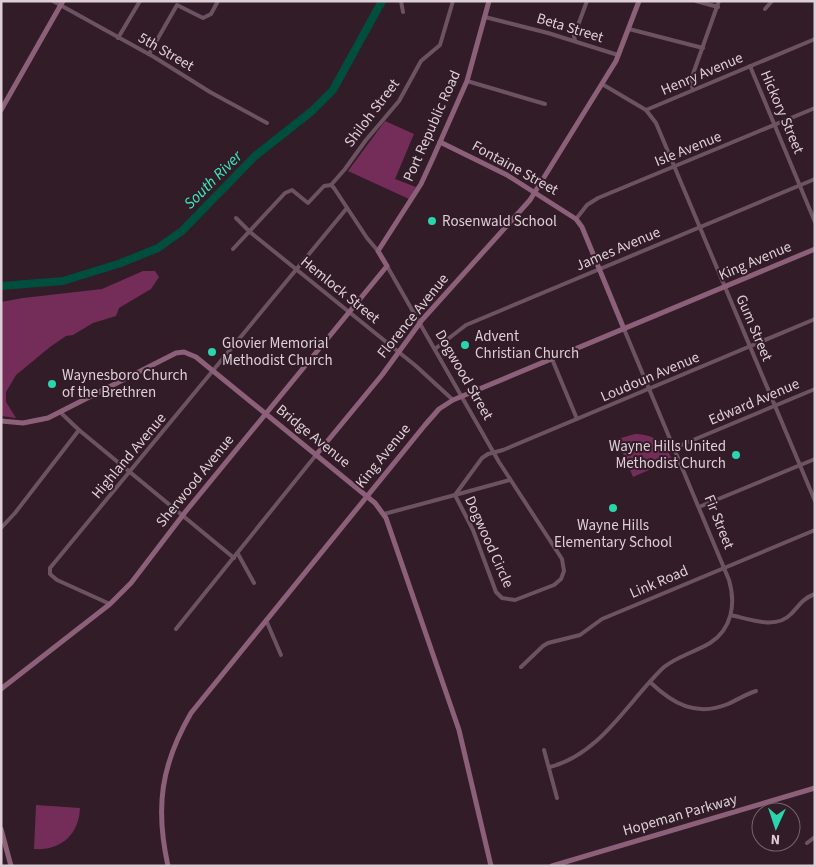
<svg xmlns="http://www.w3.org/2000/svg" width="816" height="867" font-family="'Source Sans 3',sans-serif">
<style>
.green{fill:#742c59}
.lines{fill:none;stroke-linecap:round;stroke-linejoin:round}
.river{stroke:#004e3d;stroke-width:8}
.street{stroke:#6d5361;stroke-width:4}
.secondary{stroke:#8c6079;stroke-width:5}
.poi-dot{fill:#2ad5ac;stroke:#321c28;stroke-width:2}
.labels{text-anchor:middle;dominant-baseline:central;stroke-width:4;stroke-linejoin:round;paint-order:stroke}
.street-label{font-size:15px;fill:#decfd7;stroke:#321c28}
.poi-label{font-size:15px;fill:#decfd7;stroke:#321c28;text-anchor:start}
.water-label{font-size:16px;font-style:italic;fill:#39ecc0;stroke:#321c28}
</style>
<rect width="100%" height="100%" fill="#321c28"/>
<g class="green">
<path d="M385,121l29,13 -19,45 21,8 -7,12 -61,-28z"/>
<path d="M143,271h12l4,6 -8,12 -32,19 -3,8 -23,7 -20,12 -7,1 -16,11 -34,28 -10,17v10l10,16 -15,-2v-114l22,-4 79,-9z"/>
<path d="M635,434c18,0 31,9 37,26l-39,17 -16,-38z"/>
<path d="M36,805l44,3c-1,27 -20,43 -46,41z"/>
</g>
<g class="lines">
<path class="river" d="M1,286l62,-5 58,-18 37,-15 24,-17 73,-75 57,-45 21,-21 49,-89"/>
<g class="street">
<path d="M53,1l101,56 56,35 57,31"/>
<path d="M401,1l2,11"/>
<path d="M696,1l22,6"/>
<path d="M765,9l7,-8"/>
<path d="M485,17l63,16 70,22"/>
<path d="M629,29l74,19"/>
<path d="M118,38l22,-37"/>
<path d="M575,41l-1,-5 13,-35"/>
<path d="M149,54l28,-49 26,13 8,-4 7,-13"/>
<path d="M750,66l65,156"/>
<path d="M467,81l78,23"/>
<path d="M602,84l44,26 10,13 159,378"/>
<path d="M693,90l-2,-9 2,-7 26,-73"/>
<path d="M646,110l169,-71"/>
<path d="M331,185l14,-16 21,-29 33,-39 22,-40 19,-16 13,-44"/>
<path d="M331,185l3,3 33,50 11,13"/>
<path d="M236,218l14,14 166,134 37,34"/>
<path d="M576,219l11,-14 11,-7 217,-90"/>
<path d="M233,249l52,-56 7,-3 16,13 16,-17 7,-1"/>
<path d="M387,266l112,196 63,97 2,12 -3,8 -7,6 -39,15 -13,-2 -6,-6 -23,-62 -18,-35 55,-15"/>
<path d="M435,349l31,-24 349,-146"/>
<path d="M552,359l25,60"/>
<path d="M60,412l19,18 155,128"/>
<path d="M674,448l141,-59"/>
<path d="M699,507l116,-48"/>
<path d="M384,514l71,-19 27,-37 6,-4 15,-4 312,-131"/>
<path d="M1,528l14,-15 64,-83"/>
<path d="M238,554l16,29"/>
<path d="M110,604l-53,-24 -7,-6v-6l297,-360"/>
<path d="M731,615c18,4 45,15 60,-1 8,-8 12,-16 24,-20"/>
<path d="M266,620l15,35"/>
<path d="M176,629l140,-174"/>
<path d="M521,667l22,-21 5,-3 32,-8 22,-16 213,-89"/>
<path d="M650,682c23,22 46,35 78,22 9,-4 18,-10 28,-13"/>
<path d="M544,750l13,48"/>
<path d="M550,767c51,-13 78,-66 114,-100 14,-11 31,-15 46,-24 22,-14 26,-39 19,-63l-105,-251"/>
<path d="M807,843l8,-6"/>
</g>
<g class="secondary">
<path d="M1,110l62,-109"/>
<path d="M440,142l67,33 69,44 6,8 42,102"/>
<path d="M1,421l22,2 25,-5 128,-65 8,-1 12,5 179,146 11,15 73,212 32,136"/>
<path d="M316,455l66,-80 40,-55 108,-120 86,-139 23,-60"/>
<path d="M1,689l109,-85 21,-21 55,-72 201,-245 -9,-15 43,-67 12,-26 34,-77 22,-80"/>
<path d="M1,829l10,37"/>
<path d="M168,866c-13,-59 -7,-101 23,-153l234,-288 14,-16 14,-9 362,-151"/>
<path d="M552,866l263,-78"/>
</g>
</g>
<g class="poi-dot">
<circle cx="432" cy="221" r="5"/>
<circle cx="465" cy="345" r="5"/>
<circle cx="212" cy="352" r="5"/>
<circle cx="52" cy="384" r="5"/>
<circle cx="736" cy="455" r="5"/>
<circle cx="613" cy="508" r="5"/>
</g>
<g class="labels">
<g class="street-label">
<text transform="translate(570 28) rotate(17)">Beta Street</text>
<text transform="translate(166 52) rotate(30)">5th Street</text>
<text transform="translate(702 74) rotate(-23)">Henry Avenue</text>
<text transform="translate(782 112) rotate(67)">Hickory Street</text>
<text transform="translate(372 113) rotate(-53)">Shiloh Street</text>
<text transform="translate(432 126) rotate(-66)">Port Republic Road</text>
<text transform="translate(688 149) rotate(-22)">Isle Avenue</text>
<text transform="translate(515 168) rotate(29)">Fontaine Street</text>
<text transform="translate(618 249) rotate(-23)">James Avenue</text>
<text transform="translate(755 261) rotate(-23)">King Avenue</text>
<text transform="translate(340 290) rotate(39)">Hemlock Street</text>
<text transform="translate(413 316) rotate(-51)">Florence Avenue</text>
<text transform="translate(754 328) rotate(67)">Gum Street</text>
<text transform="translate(464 375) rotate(60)">Dogwood Street</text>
<text transform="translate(650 377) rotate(-23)">Loudoun Avenue</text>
<text transform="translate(754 402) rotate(-23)">Edward Avenue</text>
<text transform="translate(313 436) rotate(39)">Bridge Avenue</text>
<text transform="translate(129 456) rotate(-50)">Highland Avenue</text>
<text transform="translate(383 456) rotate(-51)">King Avenue</text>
<text transform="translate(195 481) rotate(-51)">Sherwood Avenue</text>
<text transform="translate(719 522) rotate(68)">Fir Street</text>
<text transform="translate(489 542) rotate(66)">Dogwood Circle</text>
<text transform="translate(659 582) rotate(-23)">Link Road</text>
<text transform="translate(680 815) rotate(-16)">Hopeman Parkway</text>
</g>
<g class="poi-label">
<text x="442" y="221">Rosenwald School</text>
<text x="475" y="336">Advent<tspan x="475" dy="17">Christian Church</tspan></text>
<text x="222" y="343">Glovier Memorial<tspan x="222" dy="17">Methodist Church</tspan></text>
<text x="62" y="375">Waynesboro Church<tspan x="62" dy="17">of the Brethren</tspan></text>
<text x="726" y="446" text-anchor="end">Wayne Hills United<tspan x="726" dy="17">Methodist Church</tspan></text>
<text x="613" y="525" text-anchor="middle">Wayne Hills<tspan x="613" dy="17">Elementary School</tspan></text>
</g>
<g class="water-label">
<text transform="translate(213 180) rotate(-45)">South River</text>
</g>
</g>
<rect width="816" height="867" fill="none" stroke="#decfd7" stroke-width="5"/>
<g transform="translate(776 827) rotate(183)"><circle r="24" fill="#321c28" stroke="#77646e"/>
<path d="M0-4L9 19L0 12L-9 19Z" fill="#2ad5ac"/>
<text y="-8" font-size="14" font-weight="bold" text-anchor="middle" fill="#decfd7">N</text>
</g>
</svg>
